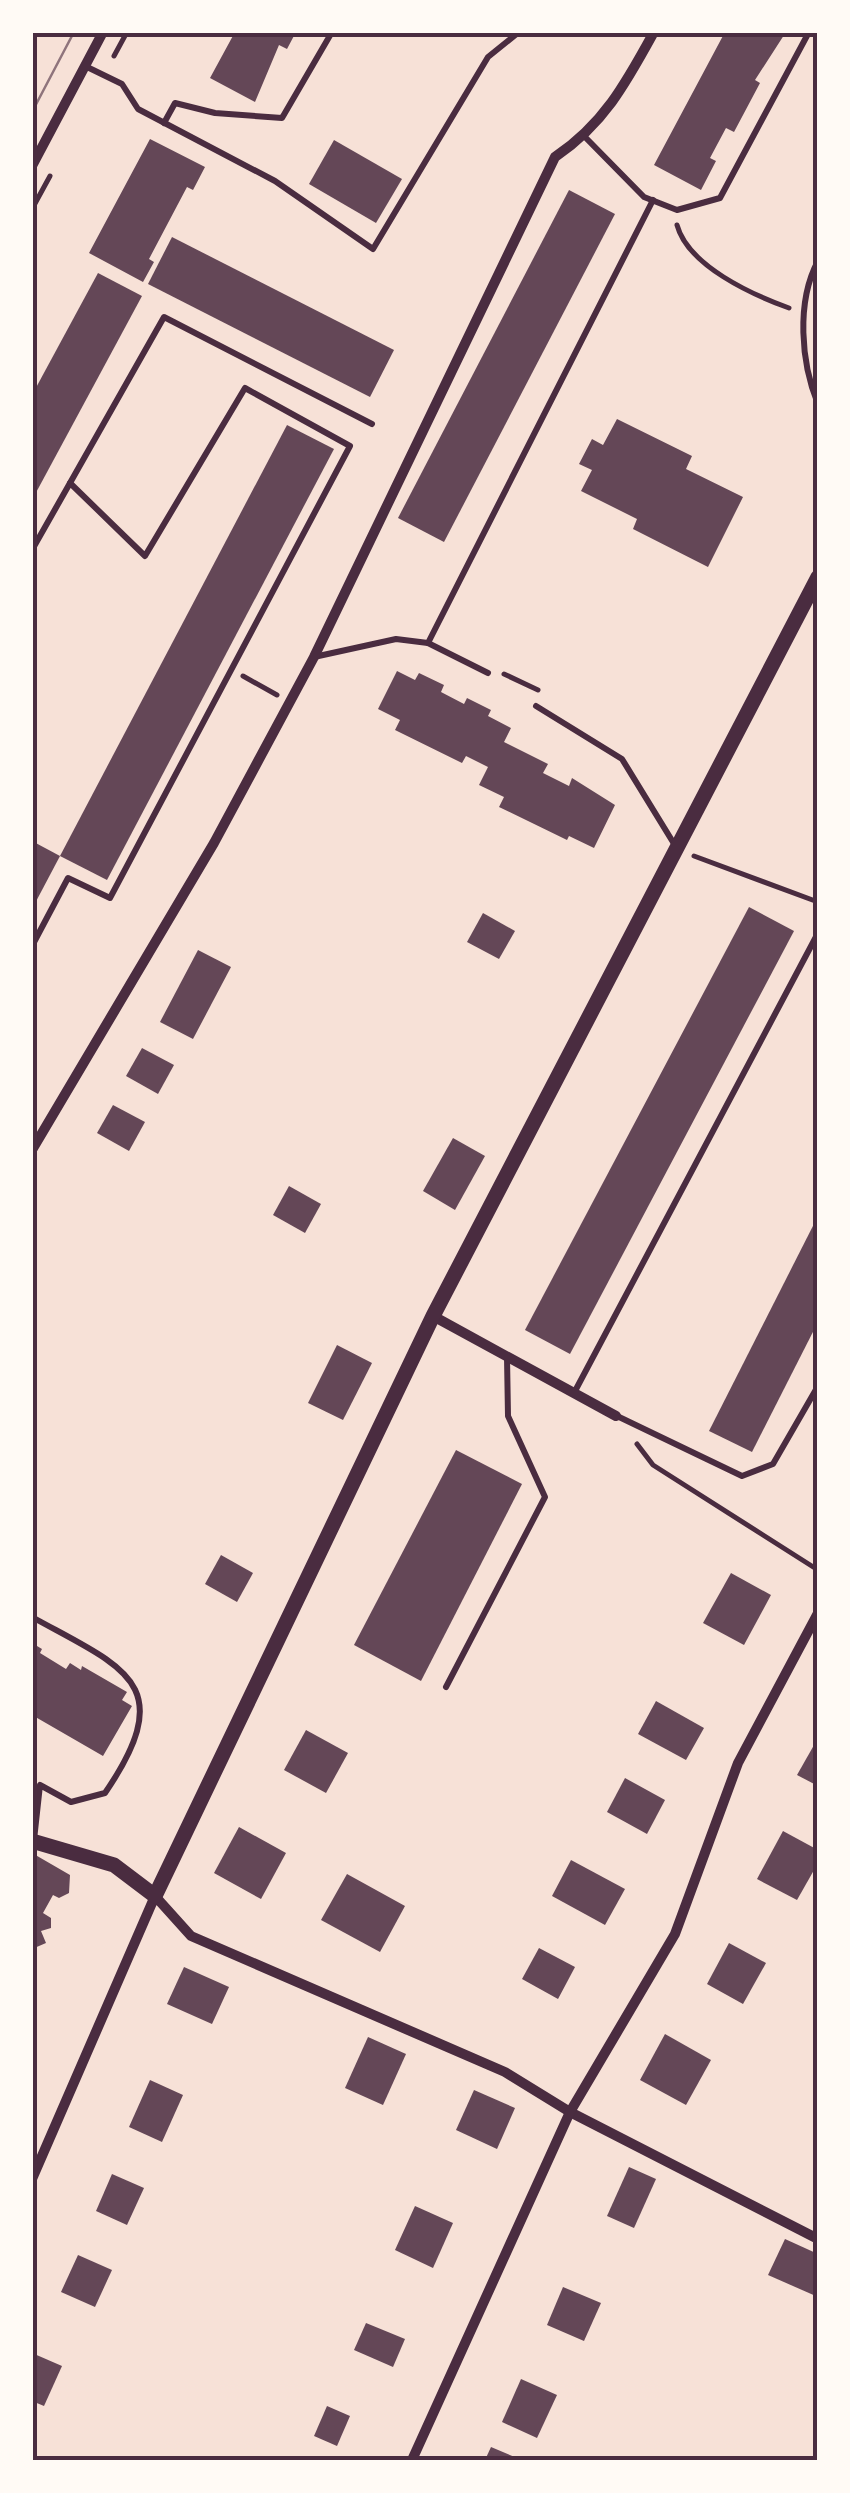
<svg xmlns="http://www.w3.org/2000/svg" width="850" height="2493" font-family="Literata,serif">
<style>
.building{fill:#644757}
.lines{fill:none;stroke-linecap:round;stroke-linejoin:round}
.path{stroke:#4a2c40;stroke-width:5}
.service{stroke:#4a2c40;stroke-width:6}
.minor{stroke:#4a2c40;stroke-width:10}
.tertiary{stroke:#4a2c40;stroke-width:15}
.tram{stroke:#8f747c;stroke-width:2.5}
.neatline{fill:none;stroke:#4a2c40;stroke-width:4}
</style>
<rect width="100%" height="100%" fill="#f7e1d7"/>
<g class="building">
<path d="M235,32h61l-9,17 -8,-4 -24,57 -45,-24z"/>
<path d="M725,32h61l-31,48 5,3 -26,49 -8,-4 -16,30 6,3 -15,29 -47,-25z"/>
<path d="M150,139l55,28 -12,23 -6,-3 -38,72 5,3 -11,20 -54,-29z"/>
<path d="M334,140l68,39 -26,44 -67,-39z"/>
<path d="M569,190l46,24 -171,328 -46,-24z"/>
<path d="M172,237l222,113 -24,47 -222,-113z"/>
<path d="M98,273l44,23 -110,204v-105z"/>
<path d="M617,419l75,37 -6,13 57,28 -35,70 -75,-38 4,-10 -56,-28 11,-21 -13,-6 13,-25 11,6z"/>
<path d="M287,425l47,24 -227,431 -47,-24z"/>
<path d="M397,671l18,9 4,-7 25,12 -3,7 23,12 3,-6 24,12 -3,6 23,12 -7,14 44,22 -5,9 26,13 3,-8 43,27 -21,43 -25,-12 -2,4 -68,-33 5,-10 -25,-12 9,-18 -22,-11 -4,7 -67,-33 5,-10 -22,-11z"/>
<path d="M32,841l28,15 -28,53z"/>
<path d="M749,907l45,24 -224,423 -45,-24z"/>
<path d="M483,913l32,18 -16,28 -32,-17z"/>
<path d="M198,950l33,17 -38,72 -33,-17z"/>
<path d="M142,1048l32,17 -16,29 -32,-18z"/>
<path d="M113,1105l32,17 -16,29 -32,-18z"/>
<path d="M453,1138l32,18 -30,54 -32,-19z"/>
<path d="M289,1186l32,18 -16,29 -32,-18z"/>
<path d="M818,1216v106l-66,130 -43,-21z"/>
<path d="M337,1345l35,18 -29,57 -35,-17z"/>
<path d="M456,1450l66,34 -101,197 -67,-36z"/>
<path d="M221,1555l32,18 -16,29 -32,-18z"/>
<path d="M731,1573l40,22 -27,50 -41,-22z"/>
<path d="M32,1643l10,6 -2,4 26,16 4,-6 11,7 1,-4 45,26 -5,8 10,6 -29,50 -71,-41z"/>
<path d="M656,1701l48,27 -18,32 -48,-26z"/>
<path d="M306,1730l42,23 -22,40 -42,-23z"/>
<path d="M818,1738v48l-21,-11z"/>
<path d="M625,1778l40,22 -18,34 -40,-22z"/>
<path d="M239,1827l47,26 -25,46 -47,-26z"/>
<path d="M783,1831l35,19v13l-21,37 -40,-21z"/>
<path d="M32,1853l38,22 -1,18 -10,5 -6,-3 -10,18 8,5v10l-10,3 5,12 -14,6z"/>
<path d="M571,1860l54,29 -20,36 -53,-29z"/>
<path d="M347,1874l58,32 -25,46 -59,-32z"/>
<path d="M729,1943l37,20 -23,41 -36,-20z"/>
<path d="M539,1948l36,19 -17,32 -36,-20z"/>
<path d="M184,1967l45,20 -17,37 -45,-20z"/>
<path d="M665,2034l46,26 -25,45 -46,-25z"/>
<path d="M368,2037l38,17 -23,51 -38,-17z"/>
<path d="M150,2080l33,15 -21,47 -33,-15z"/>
<path d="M474,2090l41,18 -18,41 -41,-19z"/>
<path d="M629,2167l27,12 -22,49 -27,-12z"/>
<path d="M112,2174l32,14 -17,37 -31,-14z"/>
<path d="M415,2206l38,17 -20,45 -38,-18z"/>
<path d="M785,2239l33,15v43l-50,-22z"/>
<path d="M78,2255l34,15 -17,37 -34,-15z"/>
<path d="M563,2287l38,16 -17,38 -37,-16z"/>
<path d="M366,2323l39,16 -12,28 -39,-17z"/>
<path d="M32,2353l30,13 -18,40 -12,-5z"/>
<path d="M521,2379l36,16 -20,43 -35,-16z"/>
<path d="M327,2406l23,10 -13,30 -23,-10z"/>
<path d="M491,2447l31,13h-37z"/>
</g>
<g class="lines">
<g class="path">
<path d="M114,56l13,-24"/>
<path d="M32,209l18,-33"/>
<path d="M677,225c11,41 76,70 112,83"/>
<path d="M504,674l34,16"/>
<path d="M243,676l34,19"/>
<path d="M694,856l124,46"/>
<path d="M637,1444l16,21 165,105"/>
</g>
<g class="service">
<path d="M85,66l37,18 16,25 137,72 98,68 115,-192 31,-25"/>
<path d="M164,123l11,-20 40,10 67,5 50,-86"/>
<path d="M585,137l59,60 33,13 43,-12 89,-166"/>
<path d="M818,261c-22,41 -17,102 0,143"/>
<path d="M70,483l94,-166 208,107"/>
<path d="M32,550l38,-67 75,73 100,-168 105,58 -240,452 -42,-20 -36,68"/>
<path d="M428,643l60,30"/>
<path d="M314,657l82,-18 32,4 225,-443"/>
<path d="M536,706l86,53 54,88"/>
<path d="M574,1393l244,-460"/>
<path d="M617,1416l125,60 31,-12 45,-78"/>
<path d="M32,1617c92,51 148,66 73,176l-34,9 -31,-17 -6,55"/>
<path d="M446,1687l99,-190 -37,-81 -1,-59"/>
</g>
<g class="minor">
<path d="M32,166l71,-134"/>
<path d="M32,1150l182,-307 100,-186 241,-500c49,-33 71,-74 99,-125"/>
<path d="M433,1316l183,100"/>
<path d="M32,2179l123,-283 36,40 314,136 65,40 248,127"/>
<path d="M412,2460l158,-348 105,-178 63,-171 80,-150"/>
</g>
<path class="tertiary" d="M32,1841l82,24 41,31 278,-580 385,-739"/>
<path class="tram" d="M32,112l42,-80"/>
</g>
<rect width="850" height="2493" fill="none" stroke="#fffaf5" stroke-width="70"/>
<rect x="35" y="35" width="780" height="2423" class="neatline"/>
</svg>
